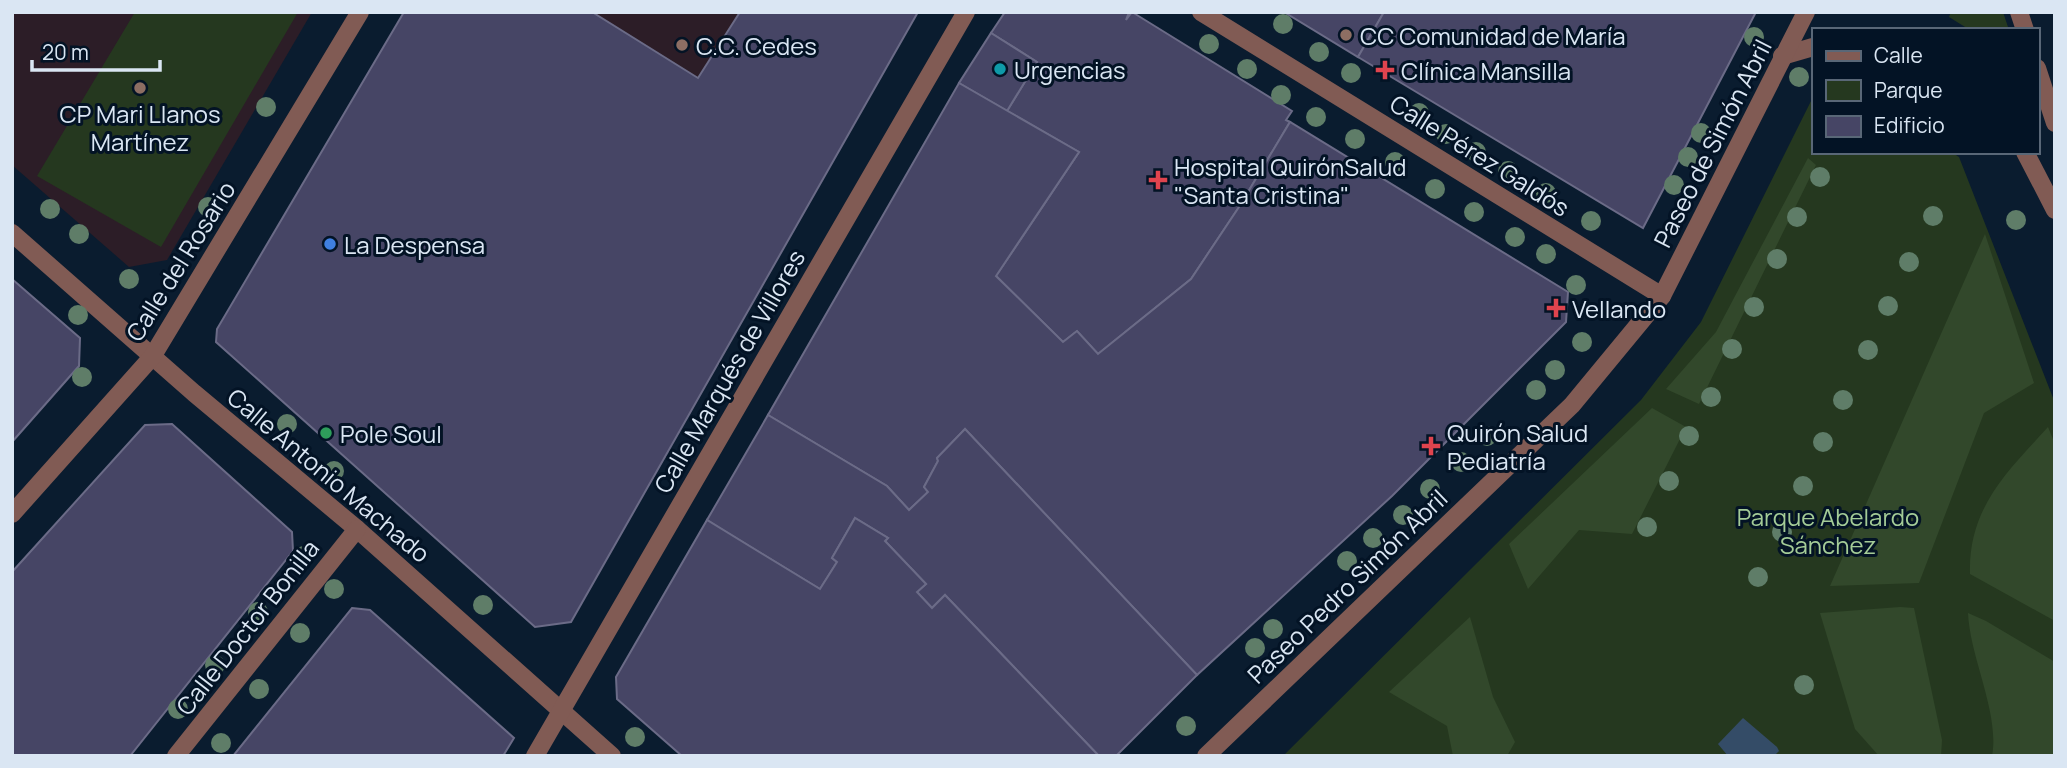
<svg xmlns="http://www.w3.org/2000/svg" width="2067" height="768" font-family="Manrope,sans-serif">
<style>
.education{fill:#2c1d27}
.green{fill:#25381f}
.forest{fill:#32482b}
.water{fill:#344c67}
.building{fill:#464565;stroke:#6b6b87;stroke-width:2}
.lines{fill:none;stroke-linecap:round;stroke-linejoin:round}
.minor{stroke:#815b54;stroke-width:18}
.tree{fill:#5f7d68}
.education-dot{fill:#8d6e63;stroke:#031325;stroke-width:2.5}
.culture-dot{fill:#0f9aa8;stroke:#031325;stroke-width:2.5}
.health-dot{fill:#e0444e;stroke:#031325;stroke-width:2.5}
.shop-dot{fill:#3f7fe0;stroke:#031325;stroke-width:2.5}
.leisure-dot{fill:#2e9e5b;stroke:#031325;stroke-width:2.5}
.labels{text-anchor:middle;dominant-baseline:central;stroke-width:6;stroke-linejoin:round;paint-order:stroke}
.poi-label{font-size:24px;fill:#dae6f3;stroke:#031325;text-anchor:start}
.street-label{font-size:24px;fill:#dae6f3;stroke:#031325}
.park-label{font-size:24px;fill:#a4cc97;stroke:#031325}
</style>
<rect width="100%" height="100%" fill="#0a1c2f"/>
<g class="education">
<path d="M12,12h300l-145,248 -38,7 -117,-102z"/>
<path d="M592,12h148l-42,66z"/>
</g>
<g class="green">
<path d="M135,12h163l-137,235 -124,-71z"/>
<path d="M1951,12h52l6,18h-39l-21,-13z"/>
<path d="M1813,97v55h138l8,5 96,246v353h-772l358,-356 60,-78z"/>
</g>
<g class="forest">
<path d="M1808,158l8,7 -117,239 -33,-15 50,-57z"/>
<path d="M1985,234l49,149 -50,30 -65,170 -89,3z"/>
<path d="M1652,408l34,19 -54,107 -53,-4 -51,59 -19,-45z"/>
<path d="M2048,427l7,17v177l-85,-47c-2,-66 37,-102 78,-147z"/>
<path d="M1900,607l14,1 28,132 -1,16h-62l-24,-27 -35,-116z"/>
<path d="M1968,613l18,8 69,41v94h-63c8,-42 -22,-98 -24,-143z"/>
<path d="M1470,617l23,80 22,45 -8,14h-54l-6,-30 -58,-34z"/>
</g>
<path class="water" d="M1743,718l34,29 2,4 -5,5h-46l-10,-12z"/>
<g class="building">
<path d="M404,12h188l106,66 42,-66h178l-347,610 -36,5 -319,-285 1,-13z"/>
<path d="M1005,12h124l-3,8 6,-8 160,99 -6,9 4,2 -51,85 -48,72 -93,75 -21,-23 -14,11 -67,-66 83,-124 -72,-41 30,-49 -46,-29z"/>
<path d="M1284,12h100l-26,45z"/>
<path d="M1384,12h372l-113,216 -285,-171z"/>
<path d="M991,33l46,29 -30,49 -48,-28z"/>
<path d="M959,83l120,69 -83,124 67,66 14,-11 21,23 93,-75 48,-72 51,-85 278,170 -2,30 -174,174 -195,179 -232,-246 -28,29 1,3 -14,26 4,5 -19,18 -22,-24 -119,-71z"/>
<path d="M12,279l68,59 -1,28 -67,76z"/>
<path d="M768,415l119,71 22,24 19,-18 -4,-5 14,-26 -1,-3 28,-29 232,246 -81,81h-17l-154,-161 -13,13 -15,-16 9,-8 -41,-43 3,-3 -33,-20 -23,40 5,4 -17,27 -99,-60 -14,-9z"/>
<path d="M172,424l120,108 1,19 -163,205h-118v-184l133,-147z"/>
<path d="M855,518l33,20 -3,3 41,43 -9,8 15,16 13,-13 154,161h-417l-65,-57 -1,-22 91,-157 113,69 17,-27 -5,-4z"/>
<path d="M352,608l18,2 144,128 -11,18h-270z"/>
</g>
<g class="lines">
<g class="minor">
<path d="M1201,12l461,284"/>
<path d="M2019,12l6,18"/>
<path d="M1782,56l31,-9"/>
<path d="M2037,68l18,55"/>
<path d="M2025,152l30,58"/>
<path d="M12,233l182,160 163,136 255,227"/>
<path d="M12,514l140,-157 208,-345"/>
<path d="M176,756l181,-227"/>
<path d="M535,756l431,-744"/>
<path d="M1206,756l366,-351 90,-109 144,-284"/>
</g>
</g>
<g class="tree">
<circle cx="1283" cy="24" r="10"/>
<circle cx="1754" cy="37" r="10"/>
<circle cx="1209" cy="44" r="10"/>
<circle cx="1319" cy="52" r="10"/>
<circle cx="1247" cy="69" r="10"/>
<circle cx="1351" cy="73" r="10"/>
<circle cx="1799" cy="77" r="10"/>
<circle cx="1281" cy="95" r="10"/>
<circle cx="266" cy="107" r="10"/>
<circle cx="1419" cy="113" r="10"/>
<circle cx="1316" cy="117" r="10"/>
<circle cx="1701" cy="133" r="10"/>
<circle cx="1446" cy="134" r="10"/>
<circle cx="1355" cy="139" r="10"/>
<circle cx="1476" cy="152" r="10"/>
<circle cx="1688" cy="157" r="10"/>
<circle cx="1395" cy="162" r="10"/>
<circle cx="1508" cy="171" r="10"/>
<circle cx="1820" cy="177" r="10"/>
<circle cx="1674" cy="185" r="10"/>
<circle cx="1435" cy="189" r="10"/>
<circle cx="1546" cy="193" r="10"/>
<circle cx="208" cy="207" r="10"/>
<circle cx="50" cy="209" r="10"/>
<circle cx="1474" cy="212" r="10"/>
<circle cx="1933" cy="216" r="10"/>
<circle cx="1797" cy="217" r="10"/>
<circle cx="2016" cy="220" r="10"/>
<circle cx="1591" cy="221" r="10"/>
<circle cx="79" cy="234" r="10"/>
<circle cx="1515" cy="237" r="10"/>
<circle cx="1546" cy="254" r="10"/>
<circle cx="1777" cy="259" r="10"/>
<circle cx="1909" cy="262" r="10"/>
<circle cx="129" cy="279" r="10"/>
<circle cx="1576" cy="285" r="10"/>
<circle cx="1888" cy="306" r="10"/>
<circle cx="1754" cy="307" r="10"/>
<circle cx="78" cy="315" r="10"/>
<circle cx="1582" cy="342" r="10"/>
<circle cx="1732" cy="349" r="10"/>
<circle cx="1868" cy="350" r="10"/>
<circle cx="1555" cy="370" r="10"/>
<circle cx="82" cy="377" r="10"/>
<circle cx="1536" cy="390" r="10"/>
<circle cx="1711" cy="397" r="10"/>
<circle cx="1843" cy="400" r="10"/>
<circle cx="287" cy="424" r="10"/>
<circle cx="1487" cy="436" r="10"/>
<circle cx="1689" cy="436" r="10"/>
<circle cx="1823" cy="442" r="10"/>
<circle cx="1461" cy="462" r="10"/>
<circle cx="334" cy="471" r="10"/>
<circle cx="1669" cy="481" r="10"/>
<circle cx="1803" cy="486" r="10"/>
<circle cx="1430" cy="489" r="10"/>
<circle cx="1403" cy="515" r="10"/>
<circle cx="1647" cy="527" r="10"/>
<circle cx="1782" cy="532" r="10"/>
<circle cx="1373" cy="538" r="10"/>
<circle cx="304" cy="556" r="10"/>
<circle cx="1347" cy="561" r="10"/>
<circle cx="1758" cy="577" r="10"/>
<circle cx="334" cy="589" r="10"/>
<circle cx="483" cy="605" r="10"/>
<circle cx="258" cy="612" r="10"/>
<circle cx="1273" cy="629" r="10"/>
<circle cx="300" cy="633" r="10"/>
<circle cx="1255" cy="648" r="10"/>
<circle cx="215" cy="665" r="10"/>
<circle cx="1804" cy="685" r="10"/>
<circle cx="259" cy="689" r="10"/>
<circle cx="178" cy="709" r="10"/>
<circle cx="1186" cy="726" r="10"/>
<circle cx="635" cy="737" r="10"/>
<circle cx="221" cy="743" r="10"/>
</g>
<g class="education-dot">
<circle cx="1346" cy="35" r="7"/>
<circle cx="682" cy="45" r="7"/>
<circle cx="140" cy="88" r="7"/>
</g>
<circle class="culture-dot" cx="1000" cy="69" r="7"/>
<g class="health-dot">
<path d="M1381.5 59.5h7v7h7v7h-7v7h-7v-7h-7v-7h7z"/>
<path d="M1154.5 169.5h7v7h7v7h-7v7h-7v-7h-7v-7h7z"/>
<path d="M1552.5 297.5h7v7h7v7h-7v7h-7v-7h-7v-7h7z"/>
<path d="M1427.5 435.5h7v7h7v7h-7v7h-7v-7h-7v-7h7z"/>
</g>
<circle class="shop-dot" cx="330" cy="244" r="7"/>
<circle class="leisure-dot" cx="326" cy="433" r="7"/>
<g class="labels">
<g class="poi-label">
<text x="1360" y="35">CC Comunidad de María</text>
<text x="696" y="45">C.C. Cedes</text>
<text x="1014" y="69">Urgencias</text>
<text x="1401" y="70">Clínica Mansilla</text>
<text x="140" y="113" text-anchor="middle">CP Mari Llanos<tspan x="140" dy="28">Martínez</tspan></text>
<text x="1174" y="166">Hospital QuirónSalud<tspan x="1174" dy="28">"Santa Cristina"</tspan></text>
<text x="344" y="244">La Despensa</text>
<text x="1572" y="308">Vellando</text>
<text x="1447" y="432">Quirón Salud<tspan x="1447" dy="28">Pediatría</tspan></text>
<text x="340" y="433">Pole Soul</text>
</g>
<g class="street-label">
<text transform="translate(1712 143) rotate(-63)">Paseo de Simón Abril</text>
<text transform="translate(1480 155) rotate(32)">Calle Pérez Galdós</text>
<text transform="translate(180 261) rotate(-58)">Calle del Rosario</text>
<text transform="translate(729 371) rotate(-60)">Calle Marqués de Villores</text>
<text transform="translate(329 475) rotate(40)">Calle Antonio Machado</text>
<text transform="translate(1347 586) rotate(-44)">Paseo Pedro Simón Abril</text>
<text transform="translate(247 627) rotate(-52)">Calle Doctor Bonilla</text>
</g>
<g class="park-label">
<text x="1828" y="516">Parque Abelardo<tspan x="1828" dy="28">Sánchez</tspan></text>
</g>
</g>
<rect width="2067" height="768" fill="none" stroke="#dae6f3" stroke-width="28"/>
<rect x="1812" y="28" width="228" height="126" fill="#031325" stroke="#596777" stroke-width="2"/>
<rect x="1826" y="51" width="35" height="10" fill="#815b54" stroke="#596777" stroke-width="2"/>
<text x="1874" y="63" font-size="21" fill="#dae6f3">Calle</text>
<rect x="1826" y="80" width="35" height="21" fill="#25381f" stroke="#596777" stroke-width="2"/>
<text x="1874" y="98" font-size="21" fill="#dae6f3">Parque</text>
<rect x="1826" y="116" width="35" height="21" fill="#464565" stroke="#596777" stroke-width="2"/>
<text x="1874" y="133" font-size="21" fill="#dae6f3">Edificio</text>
<path d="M32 60v10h128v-10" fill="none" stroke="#dae6f3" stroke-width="3.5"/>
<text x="42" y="60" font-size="21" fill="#dae6f3" stroke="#031325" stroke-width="5" paint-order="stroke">20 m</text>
</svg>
